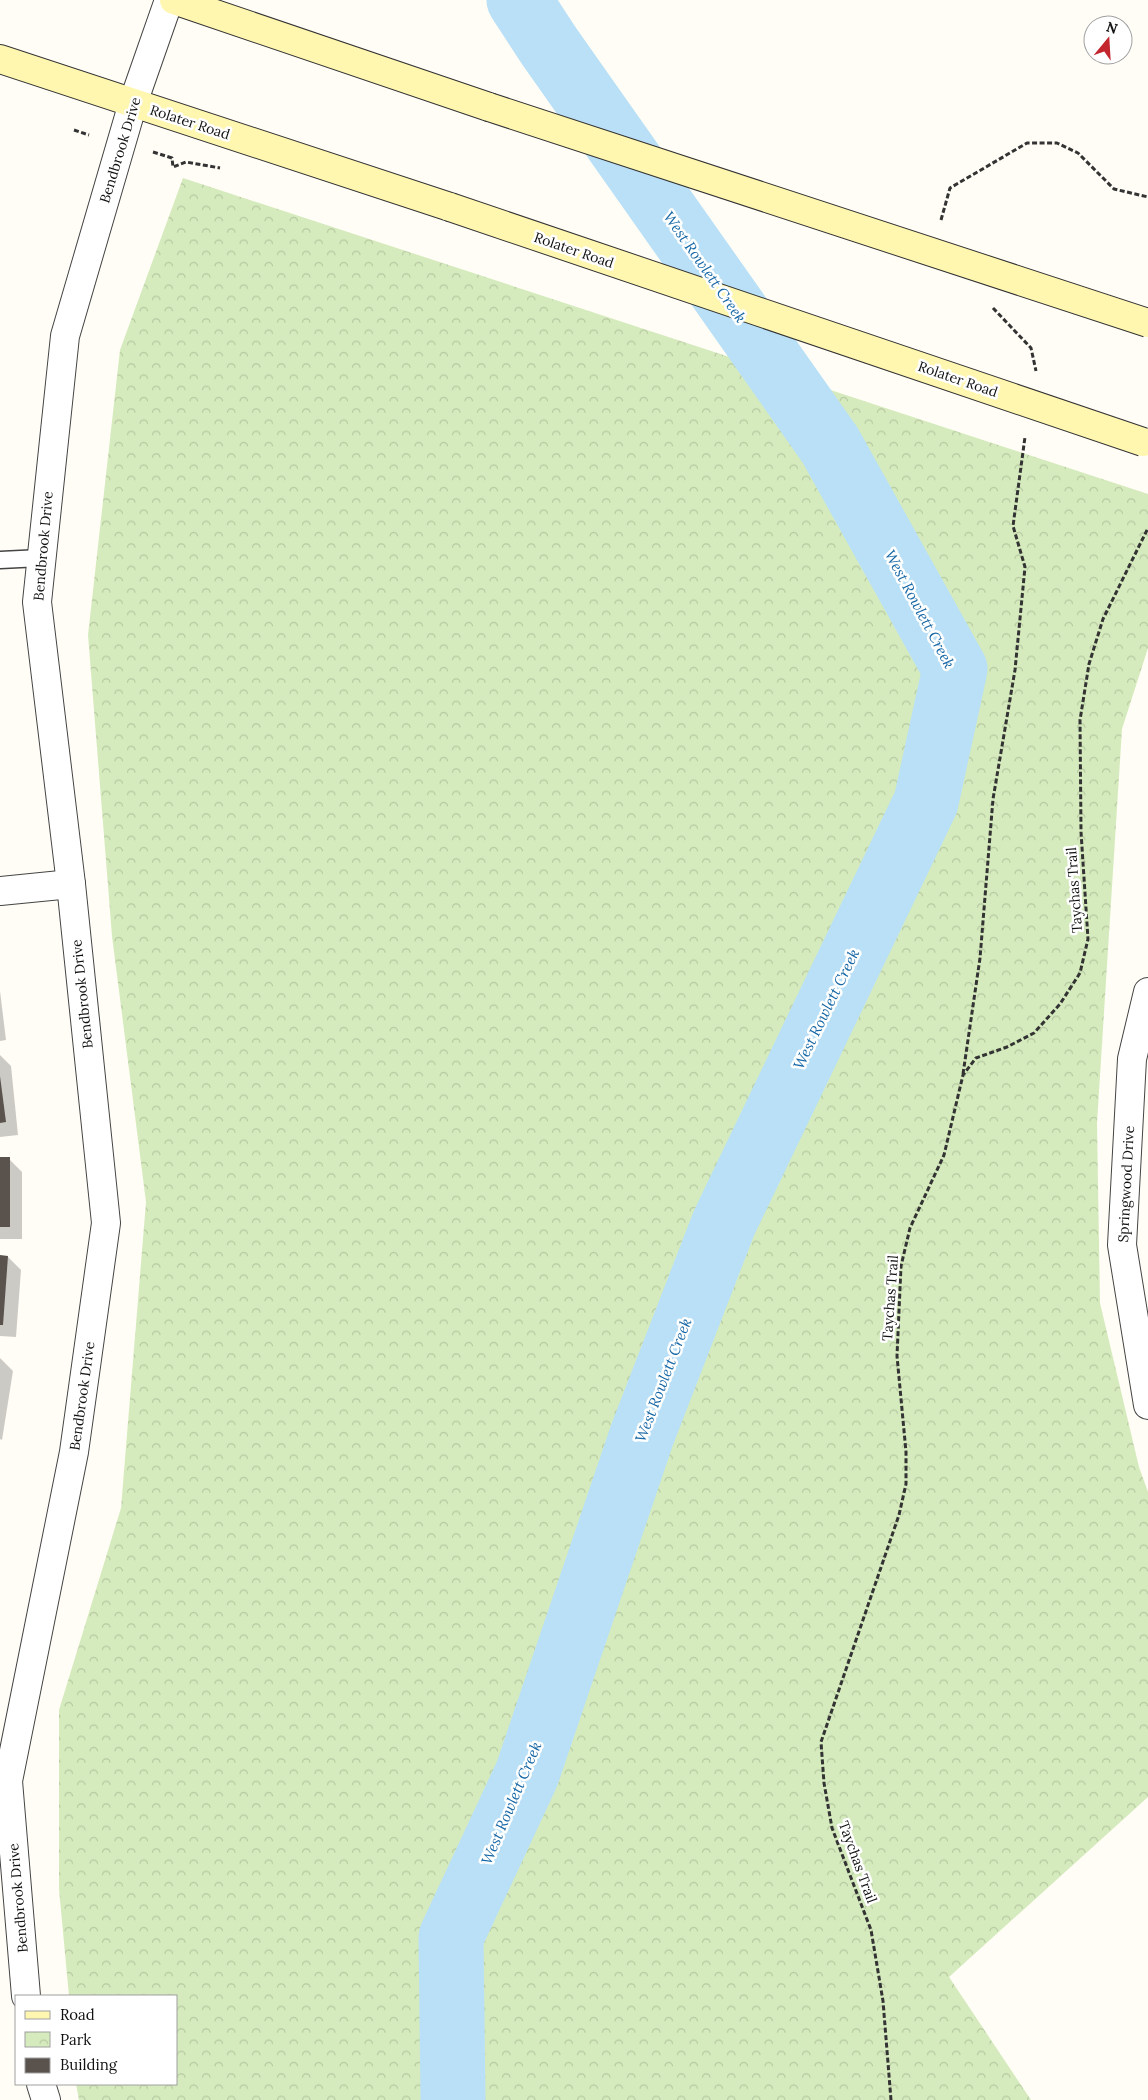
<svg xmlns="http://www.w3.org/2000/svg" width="1148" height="2100" font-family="Lora,serif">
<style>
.park{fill:url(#park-crowns)}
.shadow{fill:#0003}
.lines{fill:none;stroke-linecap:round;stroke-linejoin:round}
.river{stroke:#b9e0f7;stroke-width:65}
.building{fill:#5a524d}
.service-casing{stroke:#444;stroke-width:19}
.minor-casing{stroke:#444;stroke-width:30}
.tertiary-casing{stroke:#444;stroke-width:30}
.secondary-casing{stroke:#333;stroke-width:30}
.path{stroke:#333;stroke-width:3;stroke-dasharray:5 2.5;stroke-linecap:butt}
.service{stroke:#fff;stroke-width:16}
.minor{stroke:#fff;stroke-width:28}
.tertiary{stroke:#fff;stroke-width:28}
.secondary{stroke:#fff6b0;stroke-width:28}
.secondary-bridge-casing{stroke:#333;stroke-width:30;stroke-linecap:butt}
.secondary-bridge{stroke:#fff6b0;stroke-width:28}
.labels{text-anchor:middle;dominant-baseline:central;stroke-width:5;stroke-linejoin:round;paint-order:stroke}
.street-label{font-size:14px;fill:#111;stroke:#fff}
.water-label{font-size:15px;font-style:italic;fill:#1768a6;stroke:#fff}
</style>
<defs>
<pattern id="park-crowns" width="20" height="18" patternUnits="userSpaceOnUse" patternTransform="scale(1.25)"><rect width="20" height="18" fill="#d5ebbd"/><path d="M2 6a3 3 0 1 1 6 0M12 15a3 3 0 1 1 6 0" fill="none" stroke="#b6c8a1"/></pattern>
</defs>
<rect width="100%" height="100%" fill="#fffdf5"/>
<path class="park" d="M183,178l965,316v154l-26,81 -25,394 3,180 39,164 9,25v305l-199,180 82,123h-952l-3,-16h100v-88h-107l-10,-107v-179l62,-202 25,-306 -34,-266 -24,-301 32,-285z"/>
<g class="shadow">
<path d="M0,991l6,49 -6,1z"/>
<path d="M0,1055l11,11 7,69 -18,2z"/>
<path d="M0,1158l9,1 13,13v67h-22z"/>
<path d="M0,1256l8,1 13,13 -5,67 -16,-1z"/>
<path d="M0,1358l13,13 -11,69 -2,-1z"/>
</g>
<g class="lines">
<path class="river" d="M453,2100l-2,-163 76,-163 115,-339 82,-212 202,-421 29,-133 -125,-224 -281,-399 -30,-46"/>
</g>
<g class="building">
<path d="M0,1076l6,46 -6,1z"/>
<rect x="0" y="1157" width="10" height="70"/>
<path d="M0,1255l8,1 -5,69h-3z"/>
</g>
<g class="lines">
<defs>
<path id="service" d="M0,560l41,-2"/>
<g id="minor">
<path d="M0,891l71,-7"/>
<path d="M1148,992l-16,67 -10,186 26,160"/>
</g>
<g id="tertiary">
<path d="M26,1996l-18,-215 66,-329 32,-229 -35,-339 -34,-282 28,-266 68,-233 36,-103"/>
<path d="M41,2084l5,16"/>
</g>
<g id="secondary">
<path d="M174,0l315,107"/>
<path d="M0,59l450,148"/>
</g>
</defs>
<use href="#service" class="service-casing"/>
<use href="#minor" class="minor-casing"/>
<use href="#tertiary" class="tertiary-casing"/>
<use href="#secondary" class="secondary-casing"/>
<g class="path">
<path d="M74,130l15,5"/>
<path d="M153,152l19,6 1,9 13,-5 34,6"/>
<path d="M941,220l9,-32 77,-45h30l21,10 36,36 34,8"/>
<path d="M993,308l38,40 5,23"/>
<path d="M963,1074l17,-116 13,-159 22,-129 10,-103 -12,-41 12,-89"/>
<path d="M891,2100l-8,-99 -12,-71 -39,-102 -8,-45 -3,-41 78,-227 7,-31v-32l-9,-96 4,-90 9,-38 34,-73 19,-80 13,-17 31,-11 27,-14 26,-29 20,-31 8,-34 -7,-107 -1,-112 9,-56 14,-45 45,-91"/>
</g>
<use href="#service" class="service"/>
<use href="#minor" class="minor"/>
<use href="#tertiary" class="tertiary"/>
<use href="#secondary" class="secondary"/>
<defs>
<g id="secondary-bridge">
<path d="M489,107l659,216"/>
<path d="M450,207l693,235"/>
</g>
</defs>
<use href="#secondary-bridge" class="secondary-bridge-casing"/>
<use href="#secondary-bridge" class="secondary-bridge"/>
</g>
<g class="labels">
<g class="street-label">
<text transform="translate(190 122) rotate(18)">Rolater Road</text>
<text transform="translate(120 150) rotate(-73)">Bendbrook Drive</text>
<text transform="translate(574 250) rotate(19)">Rolater Road</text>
<text transform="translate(958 379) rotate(19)">Rolater Road</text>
<text transform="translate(43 546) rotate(-85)">Bendbrook Drive</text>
<text transform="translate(1074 890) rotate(-94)">Taychas Trail</text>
<text transform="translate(82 994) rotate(-96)">Bendbrook Drive</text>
<text transform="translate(1126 1184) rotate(-87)">Springwood Drive</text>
<text transform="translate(890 1298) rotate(-86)">Taychas Trail</text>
<text transform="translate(82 1396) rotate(-82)">Bendbrook Drive</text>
<text transform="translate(858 1862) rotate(70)">Taychas Trail</text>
<text transform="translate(18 1898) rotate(-95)">Bendbrook Drive</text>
</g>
<g class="water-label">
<text transform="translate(705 267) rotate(55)">West Rowlett Creek</text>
<text transform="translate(920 609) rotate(62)">West Rowlett Creek</text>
<text transform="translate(826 1009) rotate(-64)">West Rowlett Creek</text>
<text transform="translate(663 1380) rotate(-69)">West Rowlett Creek</text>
<text transform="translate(511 1803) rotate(-67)">West Rowlett Creek</text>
</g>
</g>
<rect x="15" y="1995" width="162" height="90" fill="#ffffff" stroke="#a0a0a0"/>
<rect x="25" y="2011" width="25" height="8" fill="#fff6b0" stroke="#a0a0a0"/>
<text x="60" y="2020" font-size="15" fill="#111111">Road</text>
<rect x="25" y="2032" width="25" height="15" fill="url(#park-crowns)" stroke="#a0a0a0"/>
<text x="60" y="2045" font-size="15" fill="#111111">Park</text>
<rect x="25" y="2058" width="25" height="15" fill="#5a524d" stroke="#a0a0a0"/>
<text x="60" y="2070" font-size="15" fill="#111111">Building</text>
<g transform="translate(1108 40) rotate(18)"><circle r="24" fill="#ffffff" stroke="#a0a0a0"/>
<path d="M0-4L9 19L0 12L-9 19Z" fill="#c4262e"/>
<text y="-8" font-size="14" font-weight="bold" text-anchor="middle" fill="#111111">N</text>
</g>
</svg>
